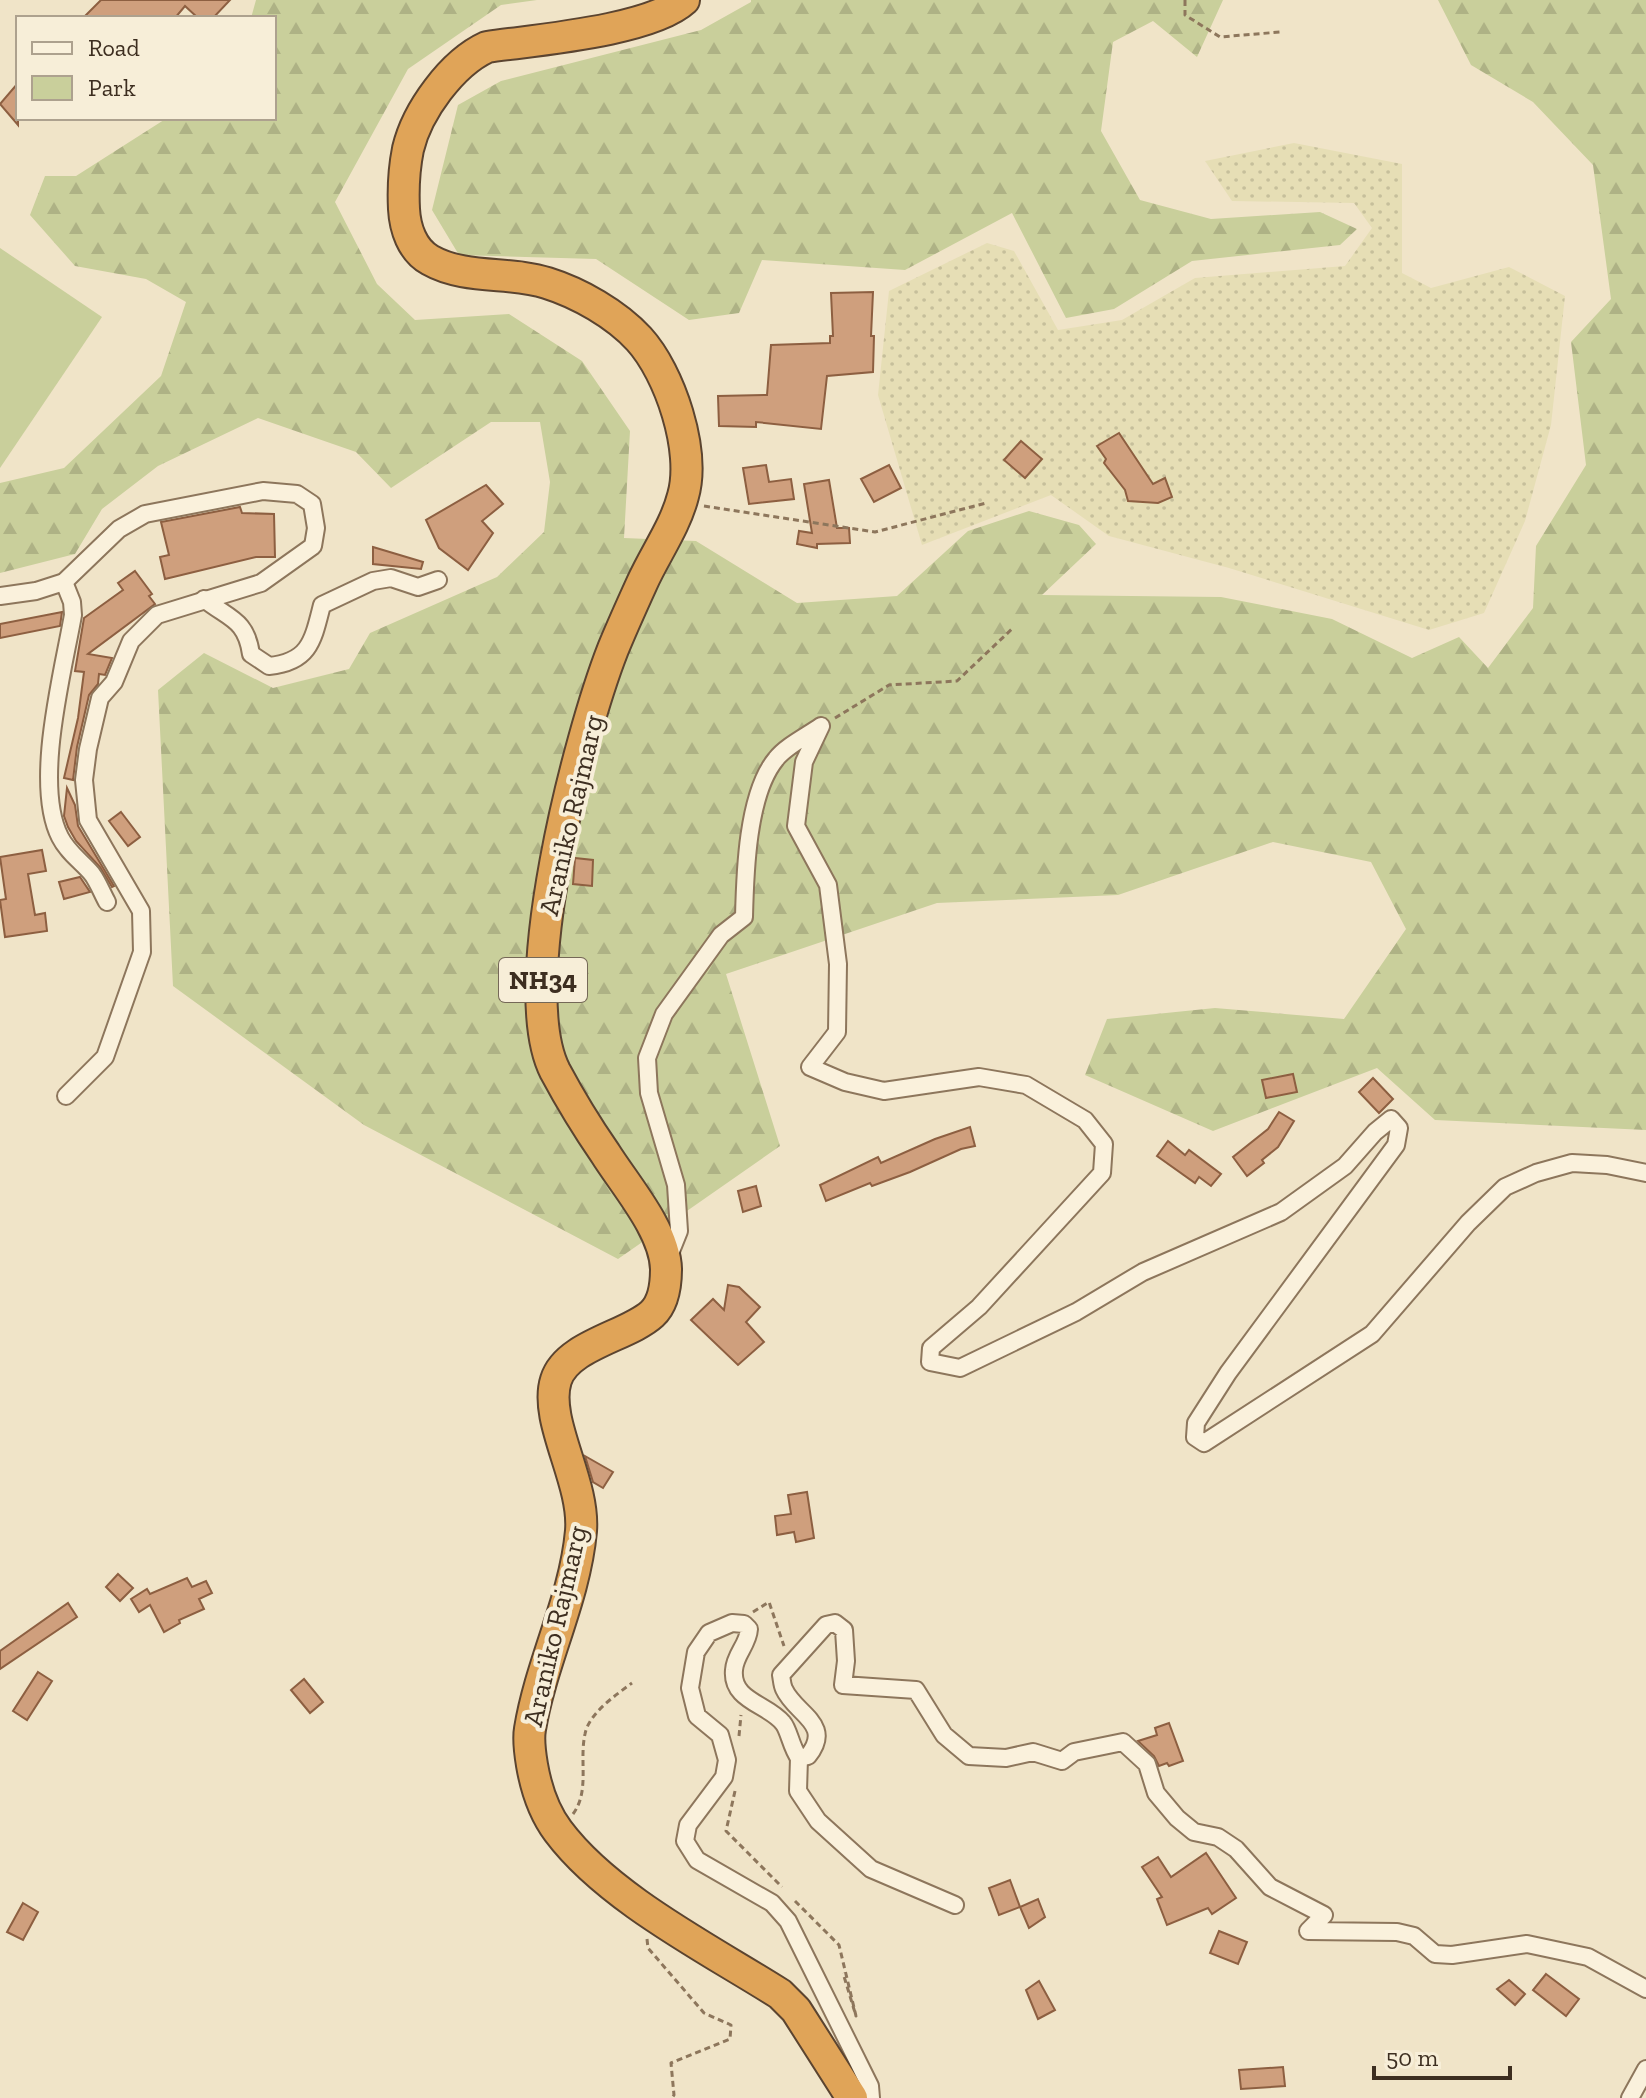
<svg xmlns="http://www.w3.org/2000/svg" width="1646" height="2098" font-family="'Zilla Slab',serif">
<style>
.farmland{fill:url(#farmland-dots)}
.green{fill:#c9cf9b}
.forest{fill:url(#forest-firs)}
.building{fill:#cf9f7d;stroke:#8d5f41;stroke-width:2}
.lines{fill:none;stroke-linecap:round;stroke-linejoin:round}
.street-casing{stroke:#8d765c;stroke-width:20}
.highway-casing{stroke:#5b4430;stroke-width:34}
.path{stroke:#8d765c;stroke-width:3;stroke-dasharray:6 4;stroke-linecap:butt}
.street{stroke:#faf1dc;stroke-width:16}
.highway{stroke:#e0a458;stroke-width:30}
.labels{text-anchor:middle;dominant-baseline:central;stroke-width:8;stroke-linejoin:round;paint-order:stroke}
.shield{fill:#f7eed8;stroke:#756857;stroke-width:2}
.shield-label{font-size:26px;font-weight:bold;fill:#3d2e20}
.street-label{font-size:28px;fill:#3d2e20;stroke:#f7eed8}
</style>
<defs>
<pattern id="farmland-dots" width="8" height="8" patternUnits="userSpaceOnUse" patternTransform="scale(2)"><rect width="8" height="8" fill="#e6deb5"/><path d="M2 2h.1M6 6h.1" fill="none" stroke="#c6bf9b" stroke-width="1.8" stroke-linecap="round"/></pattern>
<pattern id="forest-firs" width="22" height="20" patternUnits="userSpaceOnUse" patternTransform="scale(2)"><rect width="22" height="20" fill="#c9cf9b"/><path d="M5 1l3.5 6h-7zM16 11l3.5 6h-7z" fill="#aeb285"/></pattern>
</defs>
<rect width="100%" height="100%" fill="#f0e4c8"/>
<path class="farmland" d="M1294,143l108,21v109l29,15 78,-21 56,29 -14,129 -26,96 -41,92 -55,17 -200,-62 -120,-32 -58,-41 -129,50 -44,-150 11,-104 98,-48 27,8 44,79 64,-10 73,-42 150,-12 27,-38 -18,-25 -122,-2 -27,-40z"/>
<path class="green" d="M0,248l102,69 -102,151z"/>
<g class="forest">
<path d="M256,0h281l-36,5 -93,64 -73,133 42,82 38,36 94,-6 73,47 48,70 -6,107 72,3 101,62 100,-7 71,-65 61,-20 50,14 17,19 -54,51 179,2 111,22 80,39 47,-21 29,31 45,-60 3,-62 50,-81 -15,-123 40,-43 -18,-134 -60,-63 -62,-37 -33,-65h208v1130l-211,-10 -58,-52 -164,63 -128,-56 22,-56 108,-11 129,11 62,-90 -35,-67 -98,-20 -155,53 -181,8 -211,71 54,172 -162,113 -254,-134 -191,-139 -15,-296 46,-37 69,35 76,-19 21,-36 127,-56 47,-45 6,-50 -10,-60h-49l-100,66 -35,-36 -98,-34 -100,48 -56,43 -27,45 -75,19v-90l64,-15 97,-92 25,-74 -40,-23 -71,-13 -45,-51 15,-39h31l91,-58h107v-100h-23z"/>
<path d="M751,0h472l-26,57 -44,-36 -40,21 -12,89 39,69 71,19 109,-7 37,17 -17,16 -148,16 -78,48 -48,9 -54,-105 -107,57 -143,-10 -23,53 -50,7 -93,-61 -137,-4 -27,-45 26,-105 43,-24 200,-51 50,-28z"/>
</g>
<g class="building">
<path d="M101,0h129l-17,18h-15l-13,-12 -10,12h-92z"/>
<path d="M18,83v42l-18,-21z"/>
<path d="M873,292l-2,44h3l-1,36 -46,4 -6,53 -65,-7v5l-37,-1 -1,-30 49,-1 4,-50 59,-2v-7h3l-2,-43z"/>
<path d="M1119,433l34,51 12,-6 7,19 -14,6 -30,-2 -3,-11 -21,-27 2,-4 -9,-13z"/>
<path d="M1021,441l21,18 -17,19 -21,-18z"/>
<path d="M766,465l3,17 22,-3 3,20 -45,5 -6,-36z"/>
<path d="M889,465l12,23 -27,14 -13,-23z"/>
<path d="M829,480l8,48h12l1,15 -33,1v4l-20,-4 2,-13 13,2 -8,-49z"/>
<path d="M486,485l17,19 -21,17 11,12 -25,37 -29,-22 -13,-28z"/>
<path d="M240,507l2,6 32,1 1,43h-19l-91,22 -5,-22 9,-2 -8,-33z"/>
<path d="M373,547l50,15 -2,7 -48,-5z"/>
<path d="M135,571l17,23 -3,2 6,8 -67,50 24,4 -7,17 -6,-1 -1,10 -9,11 -12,52 -4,33 -9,-2 14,-60 6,-46 -9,-1 9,-53 39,-28 -5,-7z"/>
<path d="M62,612l-2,14 -60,12v-14z"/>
<path d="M67,788l8,17 3,21 36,60 -2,1 -12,-20 -24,-26 -8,-14 -4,-11z"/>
<path d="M121,812l19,25 -12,9 -19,-25z"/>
<path d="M42,850l4,21 -18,3 7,41 10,-2 2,18 -42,6 -5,-37 6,-1 -6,-42z"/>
<path d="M575,858l18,2 -1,26 -19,-2z"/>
<path d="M80,877l10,15 -26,7 -5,-17z"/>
<path d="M1293,1074l4,18 -31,6 -4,-18z"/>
<path d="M1373,1078l20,21 -14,14 -20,-21z"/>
<path d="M1279,1112l15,9 -16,26 -16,13 2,3 -17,13 -14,-19 35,-28z"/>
<path d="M970,1127l5,19 -14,3 -51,23 -38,14 -2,-3 -44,18 -6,-16 58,-28 3,6 54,-24z"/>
<path d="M1168,1141l17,14 4,-5 32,24 -10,12 -12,-9 -4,6 -38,-27z"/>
<path d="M756,1186l5,20 -18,6 -5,-21z"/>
<path d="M728,1285l11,2 21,20 -14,15 18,20 -26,23 -47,-45 22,-21 11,11z"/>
<path d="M585,1456l28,16 -10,16 -10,-6z"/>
<path d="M807,1492l7,46 -18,4 -2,-10 -17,3 -2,-19 16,-2 -3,-19z"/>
<path d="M118,1574l15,14 -13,13 -14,-14z"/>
<path d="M187,1578l5,9 14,-6 6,12 -13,6 5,10 -25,11 1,3 -16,9 -14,-27 -11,7 -8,-13 16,-10 3,5z"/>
<path d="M68,1603l9,14 -77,52v-18z"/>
<path d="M38,1672l14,9 -25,39 -14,-9z"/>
<path d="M304,1679l19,23 -13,11 -19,-23z"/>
<path d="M1169,1723l14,38 -14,5 -2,-3 -8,3 -5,-10 -16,-15 19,-6 -2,-7z"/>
<path d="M1206,1853l30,45 -24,16 -4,-6 -41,17 -10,-26 5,-2 -20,-30 16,-10 13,20z"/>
<path d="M1010,1880l10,27 -21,8 -10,-27z"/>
<path d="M1038,1899l7,18 -16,11 -9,-21z"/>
<path d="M23,1903l15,9 -15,28 -16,-8z"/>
<path d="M1219,1931l28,11 -9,22 -28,-11z"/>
<path d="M1546,1974l33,25 -13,17 -33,-26z"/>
<path d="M1509,1980l16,14 -10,11 -18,-16z"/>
<path d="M1039,1981l16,29 -17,9 -12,-29z"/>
<path d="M1283,2067l2,19 -44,3 -2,-19z"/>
</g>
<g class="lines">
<defs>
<g id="street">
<path d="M64,582l8,20 1,13c-10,57 -40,169 -13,222 8,16 21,24 32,37 6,8 10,19 15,28"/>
<path d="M0,596l36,-5 28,-9 55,-53 26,-15 118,-23 34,3 15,10 4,24 -3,18 -52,37 -104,32 -26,26 -17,41 -14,16 -12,51 -4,31 4,40 53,91 1,41 -37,105 -39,39"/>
<path d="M204,599c25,20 42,20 47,55l18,12c41,-4 44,-26 53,-61l51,-24 18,-3 27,9 20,-7"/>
<path d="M667,1261l12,-30 -3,-46 -27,-92 -2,-35 17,-44 57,-79 23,-18c1,-43 3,-123 32,-158 10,-13 31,-23 45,-33l-17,36 -8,64 32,59 10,79 -1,68 -27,35 35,15 39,9 95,-14 47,8 59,35 19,24 -2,29 -123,134 -48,41 -1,14 30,6 116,-56 67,-40 138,-60 64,-46 30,-34 16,-13 8,9 -3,17 -168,228 -32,50 -1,14 9,6 168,-109 96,-111 37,-36 31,-14 36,-10 35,2 39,8"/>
<path d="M799,1758l-1,33 20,30 53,48 84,36"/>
<path d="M871,2098l-1,-12 -82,-165 -16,-18 -75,-43 -12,-19 3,-16 36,-48 3,-17 -7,-25 -23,-19 -7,-28 6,-36 13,-19 23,-10 12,1 5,5c-1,16 -14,25 -15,41 -3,31 34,34 49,53 6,7 8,24 16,35l9,-2c26,-32 -13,-42 -24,-67 -2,-4 -2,-9 -3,-14l45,-50 9,-2 9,7 2,31 -3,24 73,5 28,45 25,21 37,2 27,-6 29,9 12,-9 49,-10 24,22 9,29 21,25 17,14 24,5 18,12 34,38 54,28 -16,16 89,1 17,4 21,18 17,1 75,-11 61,13 58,32"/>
<path d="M1630,2098l16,-29"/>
</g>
<path id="highway" d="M684,0c-34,31 -149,40 -197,47 -35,16 -70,64 -79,102 -4,20 -5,40 -4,60 1,19 8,41 26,51 35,20 81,11 117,23 32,10 69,31 92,56 31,34 57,112 44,157 -8,31 -28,58 -41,87 -10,22 -20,44 -29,66 -34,87 -100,339 -58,422 15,28 32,56 50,82 20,32 60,77 61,116 0,14 -2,34 -14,45 -24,22 -85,31 -96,66 -13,40 29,101 25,151 -6,68 -40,131 -51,198 -2,11 0,24 2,36 4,23 11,46 26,66 50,67 151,118 222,163l16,16 56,88"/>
</defs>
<use href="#street" class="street-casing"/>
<use href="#highway" class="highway-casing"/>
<g class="path">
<path d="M1185,0v15l35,22 60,-5"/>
<path d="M704,506l171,26 111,-29"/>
<path d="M835,718l54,-33 68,-4 57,-54"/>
<path d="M753,1612l16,-10 15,44"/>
<path d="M739,1736l2,-21"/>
<path d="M735,1791l-9,40 56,56"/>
<path d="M573,1814c17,-23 6,-53 12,-80 4,-21 31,-39 47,-51"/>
<path d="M795,1901l44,44 17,71 -13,-43"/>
<path d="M647,1939l1,9 56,65 27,12 -1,14 -59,24 3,32 -2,3"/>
</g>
<use href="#street" class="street"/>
<use href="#highway" class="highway"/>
</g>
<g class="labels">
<rect class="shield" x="499" y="958" width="88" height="44" rx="6"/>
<g class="shield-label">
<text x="543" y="980">NH34</text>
</g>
<g class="street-label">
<text transform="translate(571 815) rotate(-77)">Araniko Rajmarg</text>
<text transform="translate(555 1626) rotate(-77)">Araniko Rajmarg</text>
</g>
</g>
<rect x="16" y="16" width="260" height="104" fill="#f7eed8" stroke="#ada18e" stroke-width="2"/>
<rect x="32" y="42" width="40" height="12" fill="#faf1dc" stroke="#ada18e" stroke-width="2"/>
<text x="88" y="56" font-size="24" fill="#3d2e20">Road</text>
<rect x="32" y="76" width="40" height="24" fill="#c9cf9b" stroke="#ada18e" stroke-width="2"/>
<text x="88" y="96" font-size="24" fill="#3d2e20">Park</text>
<path d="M1374 2066v12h136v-12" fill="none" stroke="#3d2e20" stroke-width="4"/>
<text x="1386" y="2066" font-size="24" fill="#3d2e20" stroke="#f7eed8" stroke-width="6" paint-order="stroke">50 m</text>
</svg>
